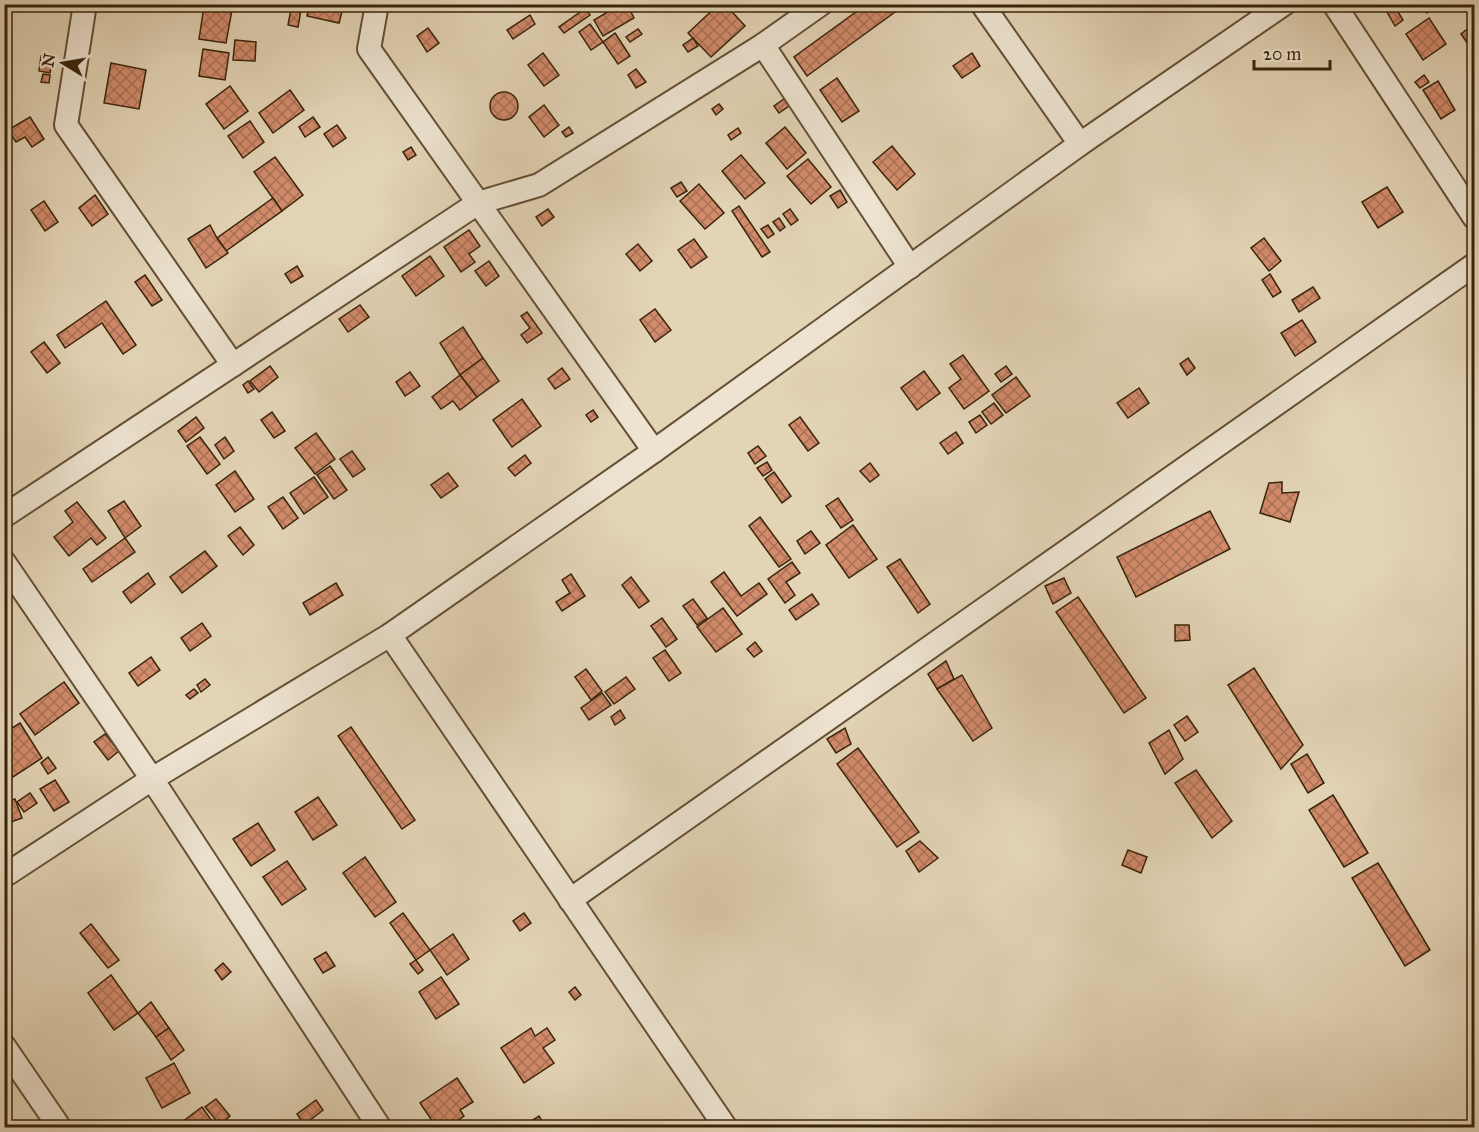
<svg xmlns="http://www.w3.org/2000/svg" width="1479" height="1132" font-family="'IM FELL Great Primer',serif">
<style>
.building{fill:url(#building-cross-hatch);stroke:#38240a;stroke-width:1.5}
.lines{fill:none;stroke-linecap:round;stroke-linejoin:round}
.street-casing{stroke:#635035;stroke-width:26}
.street{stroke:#ede3d0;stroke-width:22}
</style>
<defs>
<pattern id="building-cross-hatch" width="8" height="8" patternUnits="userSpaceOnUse" patternTransform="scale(1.5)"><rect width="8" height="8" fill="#d28b6b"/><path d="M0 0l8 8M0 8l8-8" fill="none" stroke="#ab7156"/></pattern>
</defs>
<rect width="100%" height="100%" fill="#e3d4b6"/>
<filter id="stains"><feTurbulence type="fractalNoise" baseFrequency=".00333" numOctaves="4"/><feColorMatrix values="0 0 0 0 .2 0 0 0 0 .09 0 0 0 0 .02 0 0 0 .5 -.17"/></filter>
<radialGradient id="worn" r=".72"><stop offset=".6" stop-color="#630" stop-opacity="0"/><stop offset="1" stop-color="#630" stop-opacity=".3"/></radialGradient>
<g class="building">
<path d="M292,4h10l-4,23 -10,-2z"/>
<path d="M310,4h34l-5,19 -32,-7z"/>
<path d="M621,4h22l-12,8 3,6 -31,18 -9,-16z"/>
<path d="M719,4h6l20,22 -34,31 -23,-24z"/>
<path d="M867,4h39l-99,72 -13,-19z"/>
<path d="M1421,4h18l-12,9z"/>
<path d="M204,6l28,4 -6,33 -27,-4z"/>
<path d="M1395,7l8,13 -8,6 -8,-14z"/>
<path d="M586,8l4,7 -26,18 -5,-6z"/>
<path d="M530,15l5,9 -22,15 -6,-9z"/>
<path d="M1429,18l17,26 -23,16 -17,-26z"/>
<path d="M590,24l13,18 -12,8 -12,-18z"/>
<path d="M1474,24v29l-13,-19z"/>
<path d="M428,28l11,15 -12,9 -10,-16z"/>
<path d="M638,29l4,5 -12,8 -4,-5z"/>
<path d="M615,33l15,23 -12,8 -15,-22z"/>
<path d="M693,38l5,8 -10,6 -5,-7z"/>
<path d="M235,40l21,2 -1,19 -22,-1z"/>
<path d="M203,49l26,4 -4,27 -26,-4z"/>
<path d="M543,53l16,22 -15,11 -16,-21z"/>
<path d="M972,53l8,13 -18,12 -9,-12z"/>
<path d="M41,56l12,2 -3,15 -11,-2z"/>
<path d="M111,63l35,7 -7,39 -35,-6z"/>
<path d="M636,69l10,13 -10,6 -8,-13z"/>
<path d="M43,74l7,1 -1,8 -8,-1z"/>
<path d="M1424,75l5,7 -9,6 -5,-6z"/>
<path d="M837,78l22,33 -17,11 -22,-32z"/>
<path d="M1438,81l17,29 -14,9 -18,-29z"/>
<path d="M230,86l18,25 -24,18 -18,-25z"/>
<path d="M290,90l14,20 -31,23 -14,-20z"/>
<circle cx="504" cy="106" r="14"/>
<path d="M784,99l5,7 -10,7 -5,-7z"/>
<path d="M719,104l4,5 -7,6 -4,-6z"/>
<path d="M544,105l15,20 -15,12 -15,-20z"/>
<path d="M30,117l14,22 -12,8 -7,-10 -9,5 -8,-12z"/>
<path d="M313,117l7,10 -15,10 -6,-10z"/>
<path d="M250,121l14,21 -21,16 -15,-22z"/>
<path d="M337,125l9,13 -13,9 -9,-13z"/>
<path d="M569,127l4,6 -7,4 -4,-5z"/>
<path d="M785,127l21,26 -19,16 -21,-26z"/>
<path d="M738,128l3,5 -10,7 -3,-5z"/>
<path d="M892,146l23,28 -18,16 -24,-28z"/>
<path d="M411,147l5,8 -8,5 -5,-8z"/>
<path d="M741,155l24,28 -20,16 -23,-28z"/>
<path d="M275,157l28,38 -21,16 -28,-39z"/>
<path d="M808,159l23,28 -20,17 -24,-28z"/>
<path d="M681,182l6,9 -10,6 -6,-9z"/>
<path d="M699,184l25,29 -19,16 -25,-28z"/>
<path d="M1387,187l16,25 -25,16 -16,-26z"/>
<path d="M840,190l7,12 -9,6 -8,-12z"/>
<path d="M95,195l13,19 -16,12 -13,-18z"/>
<path d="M273,198l9,13 -56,40 -9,-13z"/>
<path d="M44,201l14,21 -13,9 -14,-21z"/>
<path d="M739,206l31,46 -8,5 -30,-46z"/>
<path d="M548,209l6,8 -12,9 -6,-9z"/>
<path d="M790,209l8,11 -7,5 -8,-11z"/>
<path d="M779,218l6,9 -5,4 -7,-9z"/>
<path d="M210,225l7,13 11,15 -22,15 -18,-29z"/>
<path d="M768,225l6,9 -6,4 -7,-9z"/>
<path d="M469,230l11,16 -11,8 6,8 -14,10 -17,-25z"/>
<path d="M1264,238l17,23 -12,10 -18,-23z"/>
<path d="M694,239l13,18 -16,11 -13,-18z"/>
<path d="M638,244l14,17 -12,10 -14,-17z"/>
<path d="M430,256l14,20 -28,20 -14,-20z"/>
<path d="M489,261l10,15 -13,10 -11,-15z"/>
<path d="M297,266l6,10 -12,7 -6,-9z"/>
<path d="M1270,274l11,18 -8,5 -11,-17z"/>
<path d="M145,275l17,25 -10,6 -17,-24z"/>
<path d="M1313,287l7,11 -21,14 -7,-12z"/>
<path d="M106,301l30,44 -13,9 -21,-31 -37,25 -8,-13z"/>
<path d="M360,305l9,12 -21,15 -9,-13z"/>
<path d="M655,309l16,21 -16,12 -15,-22z"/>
<path d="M527,312l15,21 -15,10 -6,-8 9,-7 -9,-12z"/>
<path d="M1302,320l14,22 -21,14 -14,-23z"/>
<path d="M463,327l20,31 -23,17 -20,-32z"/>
<path d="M44,342l16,21 -13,10 -16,-21z"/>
<path d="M963,355l26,36 -25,18 -15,-21 12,-9 -11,-15z"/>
<path d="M483,358l16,23 -22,16 -17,-22z"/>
<path d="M1188,358l7,10 -8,7 -7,-11z"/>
<path d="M270,366l8,11 -19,15 -9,-11z"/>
<path d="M1006,366l6,8 -11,8 -6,-8z"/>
<path d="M562,368l8,11 -15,10 -7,-10z"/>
<path d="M924,371l16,22 -23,17 -16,-22z"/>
<path d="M410,372l10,14 -15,10 -9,-14z"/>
<path d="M460,375l17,22 -17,13 -7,-9 -12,8 -9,-12z"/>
<path d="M1016,377l14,19 -24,17 -14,-18z"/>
<path d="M248,381l6,8 -6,4 -5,-8z"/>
<path d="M1139,388l10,15 -21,15 -11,-15z"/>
<path d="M522,399l19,27 -29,21 -19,-27z"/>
<path d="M994,403l9,12 -12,9 -9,-12z"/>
<path d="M593,410l5,7 -7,5 -5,-7z"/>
<path d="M272,412l13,19 -11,7 -13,-18z"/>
<path d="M980,415l7,10 -11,8 -7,-11z"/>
<path d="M196,417l8,11 -18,14 -8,-11z"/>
<path d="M800,417l19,26 -11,8 -19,-26z"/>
<path d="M956,432l7,11 -15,11 -8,-11z"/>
<path d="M316,433l19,26 -20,15 -20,-26z"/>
<path d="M200,437l20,27 -13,10 -20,-28z"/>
<path d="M225,437l9,14 -10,8 -9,-14z"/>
<path d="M758,446l8,10 -11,8 -7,-11z"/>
<path d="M352,451l13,18 -12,8 -13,-18z"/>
<path d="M525,455l6,8 -16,13 -7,-8z"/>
<path d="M767,462l5,8 -9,6 -6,-8z"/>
<path d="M870,463l9,12 -9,7 -10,-11z"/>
<path d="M330,466l17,24 -13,9 -17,-24z"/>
<path d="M235,471l19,28 -19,13 -19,-27z"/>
<path d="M774,472l17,24 -9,7 -17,-24z"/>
<path d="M448,473l10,13 -17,12 -10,-13z"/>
<path d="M314,477l14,20 -24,17 -14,-21z"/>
<path d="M1282,482v11l17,-1 -9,30 -30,-9 9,-30z"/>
<path d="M283,497l15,21 -15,11 -15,-22z"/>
<path d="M838,498l15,22 -12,8 -15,-22z"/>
<path d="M124,501l17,25 -16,12 -17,-27z"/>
<path d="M77,502l29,36 -9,7 -6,-7 -22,18 -15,-19 19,-15 -8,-11z"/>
<path d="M1210,511l20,38 -94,48 -19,-40z"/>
<path d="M760,517l31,42 -12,8 -30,-41z"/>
<path d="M853,525l24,34 -28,19 -23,-33z"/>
<path d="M240,527l14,18 -11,10 -15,-19z"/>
<path d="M811,531l9,12 -15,11 -8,-13z"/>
<path d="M125,538l10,14 -43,30 -9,-13z"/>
<path d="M205,551l12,15 -35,27 -12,-16z"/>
<path d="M900,559l30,45 -12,9 -31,-46z"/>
<path d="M792,562l8,11 -14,9 9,13 -10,8 -17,-24z"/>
<path d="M724,572l17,24 18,-13 8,11 -30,22 -26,-34z"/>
<path d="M148,573l7,11 -24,19 -8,-11z"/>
<path d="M571,574l14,22 -23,15 -6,-9 14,-9 -8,-13z"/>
<path d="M631,577l18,24 -10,7 -17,-23z"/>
<path d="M1064,578l7,15 -18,11 -8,-18z"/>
<path d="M336,583l7,12 -33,20 -7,-12z"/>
<path d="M812,594l7,10 -23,16 -7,-10z"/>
<path d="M1078,597l68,101 -22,15 -68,-101z"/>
<path d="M693,599l14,19 -10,7 -14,-19z"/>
<path d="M723,608l19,26 -26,18 -19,-25z"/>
<path d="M662,618l15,21 -11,8 -15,-21z"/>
<path d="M202,623l9,13 -21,15 -9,-13z"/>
<path d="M1175,625h14l1,15 -15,1z"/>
<path d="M755,642l7,9 -8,6 -7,-8z"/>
<path d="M665,650l16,23 -12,8 -16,-23z"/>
<path d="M151,657l9,13 -22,16 -9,-13z"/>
<path d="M946,661l8,18 -17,10 -9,-15z"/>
<path d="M1254,668l49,77 -22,24 -53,-84z"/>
<path d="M586,669l16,22 -11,9 -16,-23z"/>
<path d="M962,675l30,53 -19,13 -36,-52z"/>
<path d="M626,677l9,12 -21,15 -9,-12z"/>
<path d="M205,679l5,6 -9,7 -4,-7z"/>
<path d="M64,682l15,21 -44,32 -15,-21z"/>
<path d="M194,689l4,4 -8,6 -4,-4z"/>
<path d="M602,693l9,12 -22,15 -8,-12z"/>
<path d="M620,710l5,8 -10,7 -4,-8z"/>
<path d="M1187,716l11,16 -13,9 -11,-16z"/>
<path d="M20,723l22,35 -29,19 -7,-11 5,-4 -7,-10v-19z"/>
<path d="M351,727l64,93 -13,9 -64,-93z"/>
<path d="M845,728l6,16 -15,9 -9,-14z"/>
<path d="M1169,730l14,29 -18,15 -16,-31z"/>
<path d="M105,734l14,17 -11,9 -14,-18z"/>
<path d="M858,748l61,84 -22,15 -60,-83z"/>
<path d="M1307,754l17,29 -16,10 -17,-29z"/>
<path d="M48,757l8,11 -8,6 -7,-11z"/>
<path d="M1196,770l36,51 -20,17 -37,-55z"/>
<path d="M55,780l14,22 -15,9 -14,-22z"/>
<path d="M30,793l7,10 -13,9 -7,-10z"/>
<path d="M1333,795l35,58 -24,14 -35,-57z"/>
<path d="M318,797l19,28 -24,15 -18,-28z"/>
<path d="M15,799l7,19 -14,5 -4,-10v-10z"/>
<path d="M258,823l17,27 -24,16 -18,-27z"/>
<path d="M920,841l18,17 -19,14 -13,-21z"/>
<path d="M1128,850l19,7 -6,16 -19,-8z"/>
<path d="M365,857l31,45 -21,15 -32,-44z"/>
<path d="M287,861l19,28 -24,16 -19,-28z"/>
<path d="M1378,863l52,87 -25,16 -53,-88z"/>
<path d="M403,913l27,37 -14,10 -26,-37z"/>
<path d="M524,913l7,10 -11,8 -7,-10z"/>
<path d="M91,924l28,36 -11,8 -28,-35z"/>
<path d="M453,934l16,25 -22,16 -17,-25z"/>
<path d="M326,952l9,14 -12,7 -9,-14z"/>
<path d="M416,960l7,10 -5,4 -8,-10z"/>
<path d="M223,963l8,9 -9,8 -7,-10z"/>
<path d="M111,975l27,38 -24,17 -26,-37z"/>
<path d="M441,977l18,27 -23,15 -17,-27z"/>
<path d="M575,987l6,8 -6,5 -6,-8z"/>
<path d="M151,1002l18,26 -13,9 -18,-24z"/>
<path d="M169,1028l15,22 -13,10 -15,-23z"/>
<path d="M531,1028l4,8 12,-8 8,12 -12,8 11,15 -30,20 -23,-35z"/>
<path d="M174,1063l16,30 -28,15 -16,-30z"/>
<path d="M457,1078l16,24 -13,8 4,6 -17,12h-10l-17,-25z"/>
<path d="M216,1099l14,17 -10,9 -15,-18z"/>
<path d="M316,1100l7,10 -19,15 -7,-11z"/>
<path d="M202,1107l14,20 -30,1 -4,-6z"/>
<path d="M539,1116l7,12h-26z"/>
</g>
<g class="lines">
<defs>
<g id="street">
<path d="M85,4l-19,121 167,240"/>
<path d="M377,4l-8,45 285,402"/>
<path d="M982,4l98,140"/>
<path d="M1334,4l140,213"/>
<path d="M763,45l147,222"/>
<path d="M4,516l474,-313 61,-18 224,-140 58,-41"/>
<path d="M4,562l148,217 228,349"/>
<path d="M390,635l336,493"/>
<path d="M4,876l148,-97 238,-144 264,-184 426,-307 204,-140"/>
<path d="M570,900l904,-635"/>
<path d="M4,1046l56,82"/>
</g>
</defs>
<use href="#street" class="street-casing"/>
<use href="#street" class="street"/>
</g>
<rect width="1479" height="1132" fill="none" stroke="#e3d4b6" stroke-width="24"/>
<rect x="6" y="6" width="1467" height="1120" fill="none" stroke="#38240a" stroke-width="3"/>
<rect x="12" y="12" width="1455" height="1108" fill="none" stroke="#38240a" stroke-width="1.5"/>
<g transform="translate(63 63) rotate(281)" stroke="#ede3d0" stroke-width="4.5" paint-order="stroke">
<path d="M0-4.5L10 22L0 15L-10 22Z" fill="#38240a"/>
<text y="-9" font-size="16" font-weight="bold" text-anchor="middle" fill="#38240a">N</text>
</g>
<path d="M1254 60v9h76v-9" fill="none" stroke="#38240a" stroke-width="3"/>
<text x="1263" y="60" font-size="18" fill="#38240a" stroke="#ede3d0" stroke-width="4.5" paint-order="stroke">20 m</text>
<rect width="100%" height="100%" filter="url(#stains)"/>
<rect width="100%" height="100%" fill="url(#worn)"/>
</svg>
